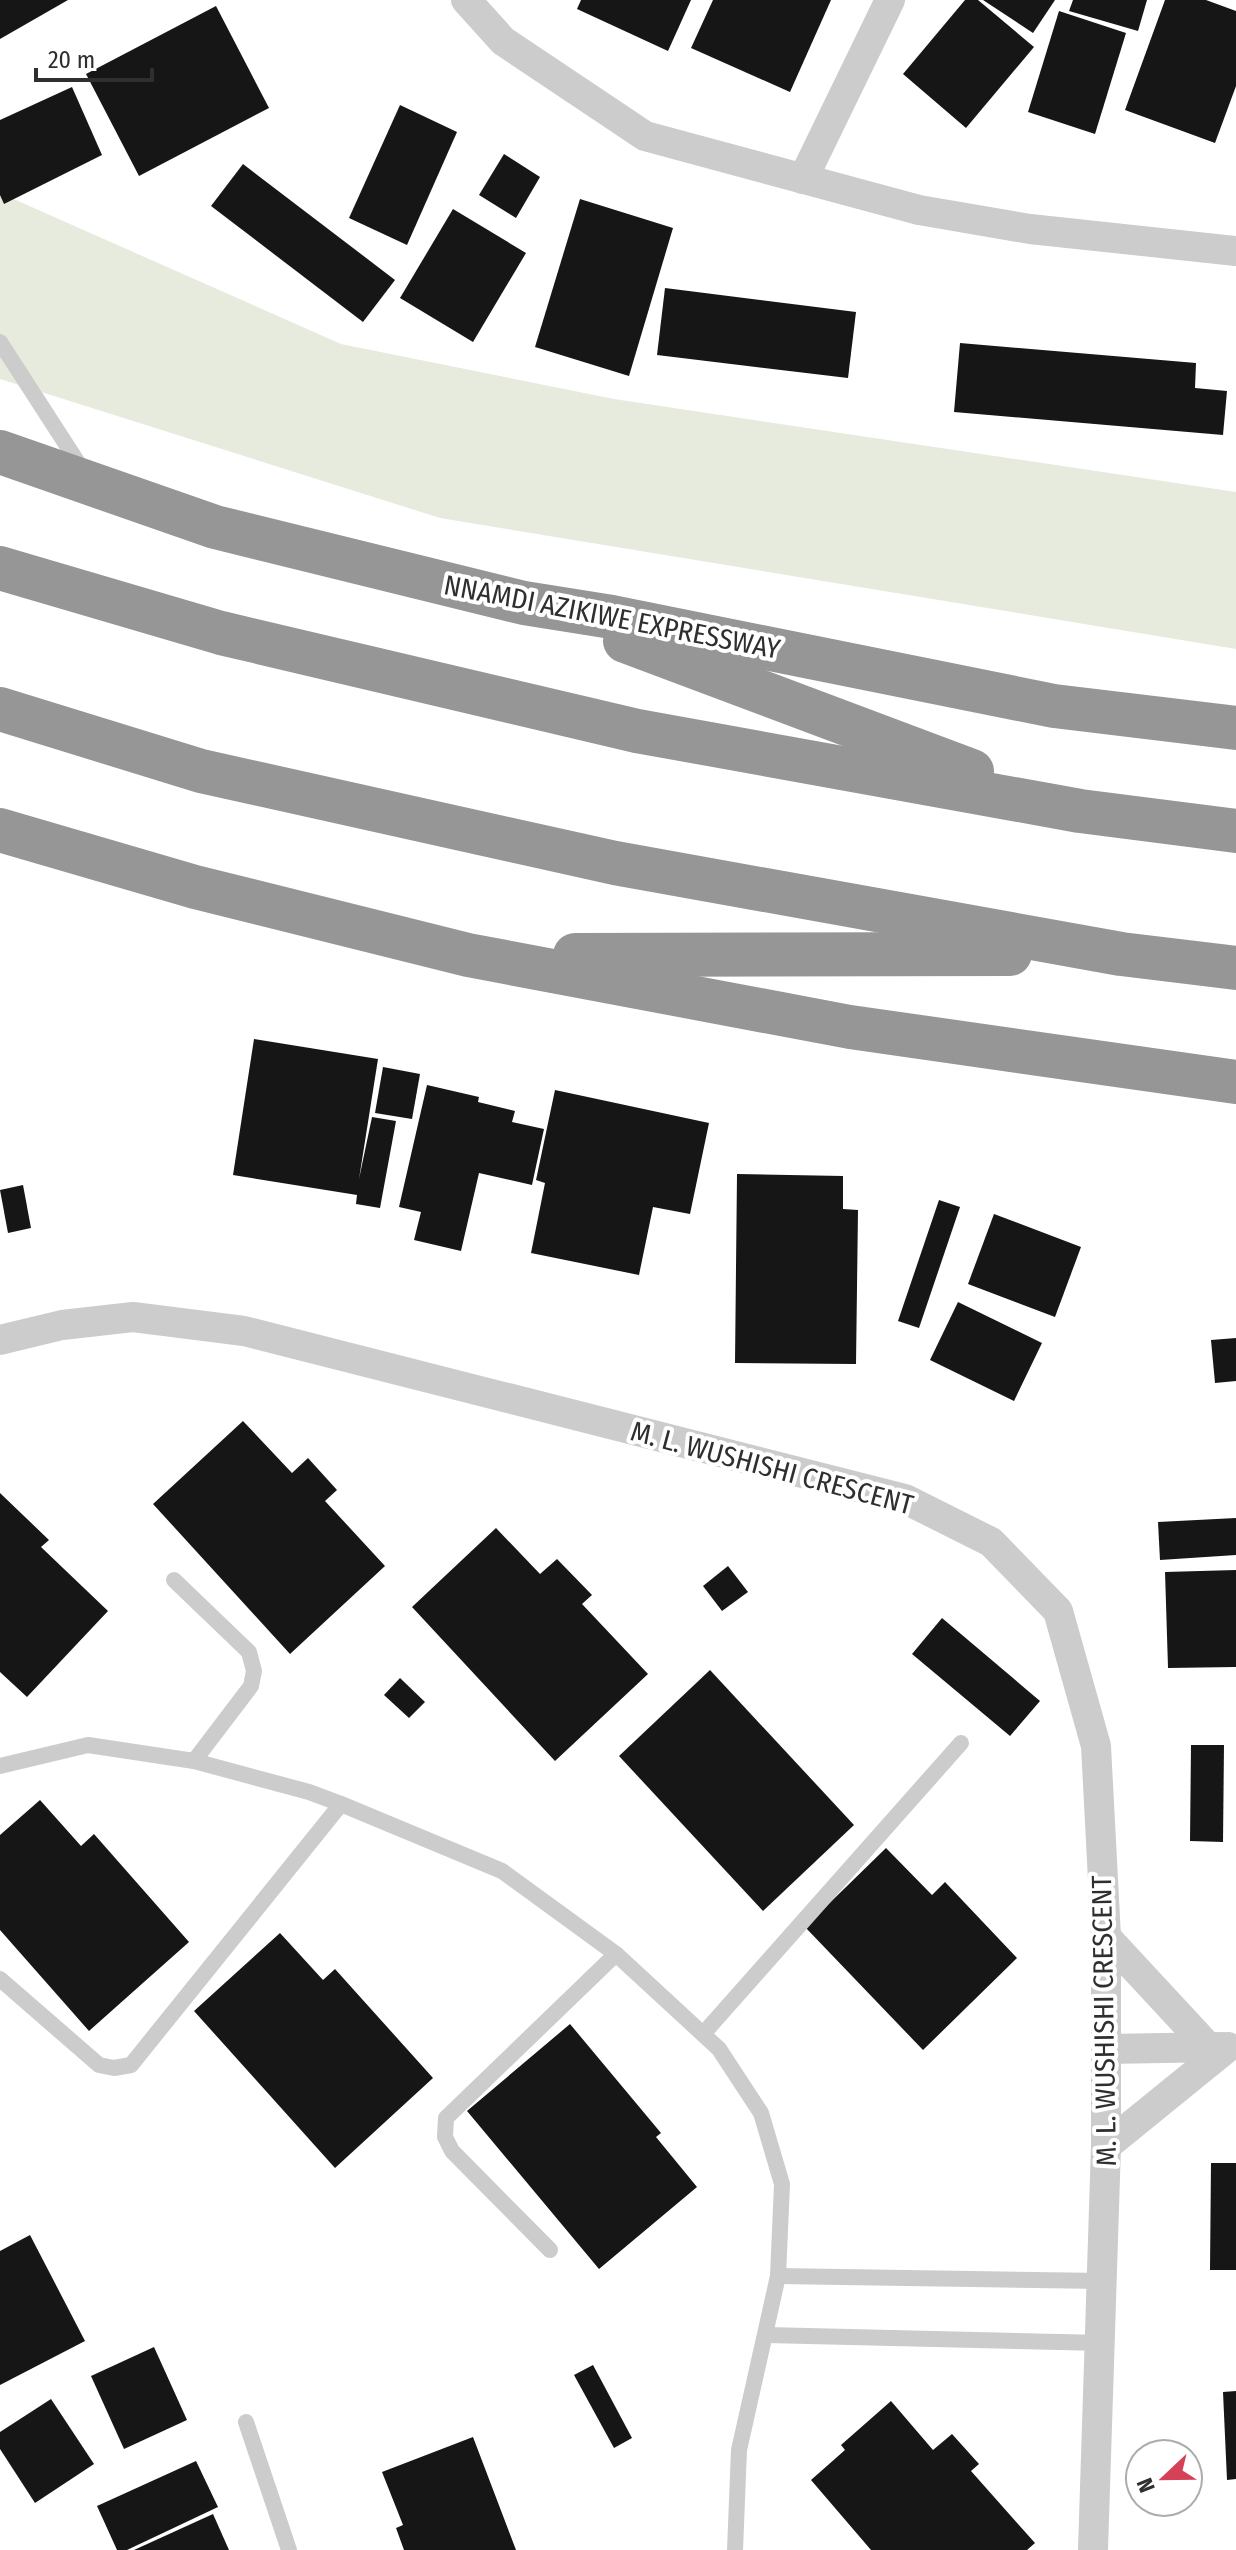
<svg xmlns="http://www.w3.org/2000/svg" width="1236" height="2550" font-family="'Fira Sans Condensed',sans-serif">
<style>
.green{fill:#e6ebde}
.building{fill:#161616}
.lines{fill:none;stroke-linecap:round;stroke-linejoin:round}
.lane{stroke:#ccc;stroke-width:16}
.street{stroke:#ccc;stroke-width:30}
.highway{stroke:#969696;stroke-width:44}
.labels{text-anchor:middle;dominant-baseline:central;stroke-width:8;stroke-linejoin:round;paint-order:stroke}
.street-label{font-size:28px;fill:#2f2f2f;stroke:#fff}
</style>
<rect width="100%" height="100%" fill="#fff"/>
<path class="green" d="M0,193l341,151 273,55 622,93v157l-796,-131 -440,-139z"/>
<g class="building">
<path d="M0,0h68l-68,39z"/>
<path d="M581,0h110l-23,51 -91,-42z"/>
<path d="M713,0h118l-41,92 -99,-44z"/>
<path d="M965,0h13l56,47 -68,81 -63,-54z"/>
<path d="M983,0h72l-22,33z"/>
<path d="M1073,0h74l-9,31 -69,-20z"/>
<path d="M1165,0h41l30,11v75l-21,57 -90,-33z"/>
<path d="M216,6l53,102 -130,68 -53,-102z"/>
<path d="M1059,11l67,22 -31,101 -67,-22z"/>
<path d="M72,87l30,68 -98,49 -4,-9v-75z"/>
<path d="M400,105l57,27 -50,113 -58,-27z"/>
<path d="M504,154l36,23 -24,41 -37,-23z"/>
<path d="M243,164l152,116 -32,42 -152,-116z"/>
<path d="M580,199l93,29 -44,148 -94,-29z"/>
<path d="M453,209l73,44 -53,89 -73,-44z"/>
<path d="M665,288l191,24 -8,66 -191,-23z"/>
<path d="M960,343l236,20 -1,25 32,3 -4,44 -269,-23z"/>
<path d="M254,1039l124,20 -19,120 13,-62 24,4 -16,87 -24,-4 1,-9 -124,-20z"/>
<path d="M383,1067l37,7 -8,45 -37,-6z"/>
<path d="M427,1085l52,12 -1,5 37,9 -3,11 32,7 -12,56 -53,-12 -18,78 -47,-11 7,-28 -22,-5z"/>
<path d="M555,1090l154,33 -19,91 -37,-7 -14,68 -108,-22 14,-70 -9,-3z"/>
<path d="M737,1174l106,2v33l15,1 -2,154 -121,-1z"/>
<path d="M23,1185l8,43 -23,5 -8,-43z"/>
<path d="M939,1200l21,7 -41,121 -21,-7z"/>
<path d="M994,1214l87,33 -26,70 -87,-33z"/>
<path d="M958,1302l84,41 -28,58 -84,-41z"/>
<path d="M1236,1338v43l-21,2 -4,-43z"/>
<path d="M243,1421l49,52 16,-15 29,32 -12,11 60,65 -95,88 -137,-150z"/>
<path d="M0,1493l49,47 -8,7 67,64 -81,86 -27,-25z"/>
<path d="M1236,1518v37l-76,5 -2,-38z"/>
<path d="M496,1528l44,46 17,-15 35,36 -10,9 66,70 -93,87 -143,-154z"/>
<path d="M728,1566l20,26 -26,19 -19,-25z"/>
<path d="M1236,1570v97l-68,1 -3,-96z"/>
<path d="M942,1618l98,83 -30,35 -98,-82z"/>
<path d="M710,1670l144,155 -91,86 -144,-155z"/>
<path d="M400,1678l25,24 -16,16 -25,-23z"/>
<path d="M1191,1745h33l-1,97 -33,-1z"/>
<path d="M40,1800l41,46 13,-12 95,108 -100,89 -89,-101v-95z"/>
<path d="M886,1848l46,47 13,-13 72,76 -94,92 -118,-123z"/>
<path d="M280,1933l43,47 12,-11 98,109 -98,90 -141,-157z"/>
<path d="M570,2024l91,109 -5,4 41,50 -98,82 -132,-158z"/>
<path d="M1211,2163h25v107h-26z"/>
<path d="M30,2235l55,106 -85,44v-134z"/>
<path d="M154,2347l33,73 -63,29 -33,-73z"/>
<path d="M593,2365l39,73 -18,10 -40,-73z"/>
<path d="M1236,2391v88l-9,1 -4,-88z"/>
<path d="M51,2399l43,65 -59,39 -35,-54v-17z"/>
<path d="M891,2401l42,49 19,-16 27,30 -8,7 64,72 -8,7h-156l-60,-70 34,-30 -4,-5z"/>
<path d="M473,2437l43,113h-112l-8,-22 7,-3 -21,-53z"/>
<path d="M196,2461l22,46 -91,43h-10l-20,-44z"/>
<path d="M213,2514l16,36h-95z"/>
</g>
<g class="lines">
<g class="lane">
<path d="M0,342l84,130"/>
<path d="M174,1580l75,72 5,19 -3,15 -57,75"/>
<path d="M0,1766l88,-21 106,16 115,31 32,12 161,67 114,83 103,95 42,64 21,71 -4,92 -39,174 -4,100"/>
<path d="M0,1979l99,86 15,3 17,-3 210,-261"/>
<path d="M703,2034l258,-291"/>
<path d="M550,2250l-98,-99 -7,-14 1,-19 170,-164"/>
<path d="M778,2276l326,5"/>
<path d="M766,2335l336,8"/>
<path d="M246,2422l43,128"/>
</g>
<g class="street">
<path d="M466,0l37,41 142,95 274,74 111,19 206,22"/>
<path d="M803,179l87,-179"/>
<path d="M0,1340l62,-15 71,-8 111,14 661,168 86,43 67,69 38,135 10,191v209l-13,404"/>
<path d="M1106,1937l103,111"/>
<path d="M1106,2049l116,-2"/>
<path d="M1106,2146l122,-99"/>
</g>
<g class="highway">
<path d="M0,452l215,75 309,76 88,14 442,89 182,22"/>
<path d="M0,568l221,65 416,98 443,80 156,20"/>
<path d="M625,641l347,130"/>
<path d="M0,709l201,62 414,92 506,91 115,14"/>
<path d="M0,830l195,57 273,68 382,72 386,55"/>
<path d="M575,955l435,-1"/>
</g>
</g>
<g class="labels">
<g class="street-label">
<text transform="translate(612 617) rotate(11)">NNAMDI AZIKIWE EXPRESSWAY</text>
<text transform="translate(772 1468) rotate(15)">M. L. WUSHISHI CRESCENT</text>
<text transform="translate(1104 2021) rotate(-91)">M. L. WUSHISHI CRESCENT</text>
</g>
</g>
<g transform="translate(1164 2478) rotate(248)"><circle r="38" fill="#ffffff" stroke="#acacac" stroke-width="2"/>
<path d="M0-6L14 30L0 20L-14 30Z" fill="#d54257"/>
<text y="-12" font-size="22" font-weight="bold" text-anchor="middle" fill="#2f2f2f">N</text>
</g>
<path d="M36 68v12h116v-12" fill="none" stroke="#2f2f2f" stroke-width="4"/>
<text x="48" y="68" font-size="24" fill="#2f2f2f" stroke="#ffffff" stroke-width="6" paint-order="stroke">20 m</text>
</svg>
